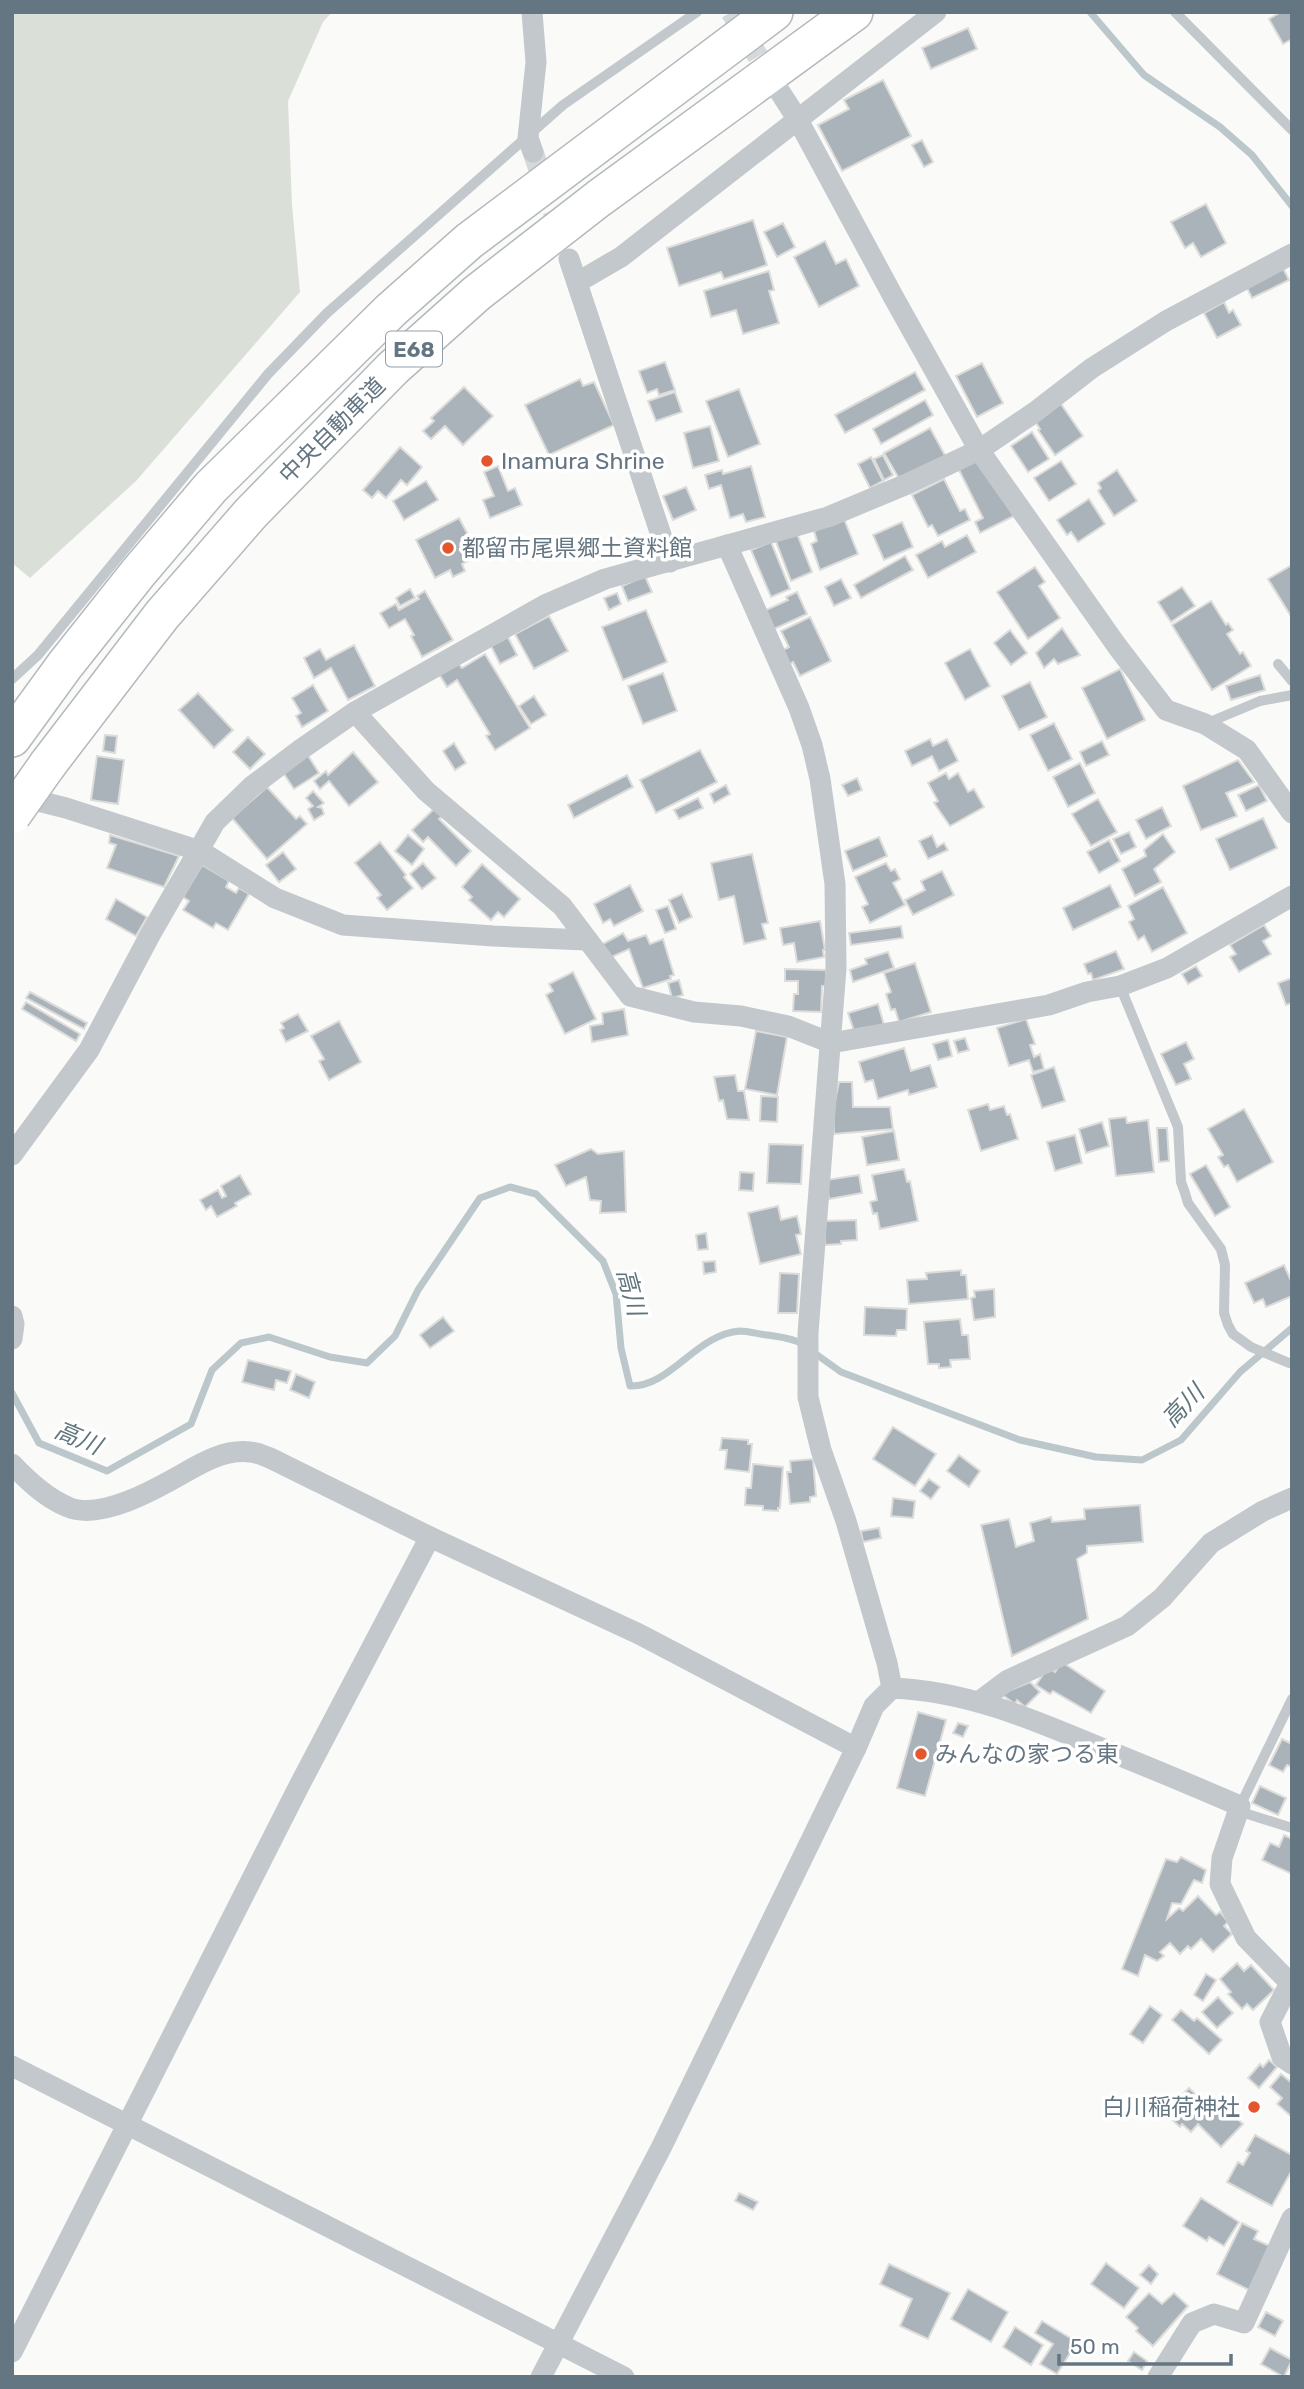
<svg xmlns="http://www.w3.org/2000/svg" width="1304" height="2389" font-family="Rubik,'Noto Sans JP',sans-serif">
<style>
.green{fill:#dadfd7}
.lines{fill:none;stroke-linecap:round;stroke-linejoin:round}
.stream{stroke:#bbc7cb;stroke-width:7}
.building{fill:#aab3b9;stroke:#dcdcda;stroke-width:2}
.street-tunnel{stroke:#d5d9db;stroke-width:21;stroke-dasharray:21 10;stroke-linecap:butt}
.highway-casing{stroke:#b4b9bd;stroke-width:40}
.lane{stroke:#c3c8cc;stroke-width:10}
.street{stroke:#c3c8cc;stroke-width:21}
.highway{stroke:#fff;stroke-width:37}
.highway-bridge-casing{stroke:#b4b9bd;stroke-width:40;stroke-linecap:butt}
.highway-bridge{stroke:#fff;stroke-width:37}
.poi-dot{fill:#e4572e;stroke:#fff;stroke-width:2.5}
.labels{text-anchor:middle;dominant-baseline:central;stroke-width:7;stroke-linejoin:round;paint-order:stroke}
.shield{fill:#fff;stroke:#939fa8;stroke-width:2}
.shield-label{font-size:21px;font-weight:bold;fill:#657683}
.street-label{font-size:23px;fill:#657683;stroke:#fff}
.poi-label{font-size:23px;fill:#657683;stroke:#fff;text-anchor:start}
.water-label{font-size:24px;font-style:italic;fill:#60757c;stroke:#fff}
</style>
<rect width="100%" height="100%" fill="#fafaf8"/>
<path class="green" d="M12,12h320l-9,10 -35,79 4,104 8,87 -164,189 -106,97 -18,-15z"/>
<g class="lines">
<g class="stream">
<path d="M1090,12l54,63 76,52 32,28 40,51"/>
<path d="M813,1352l28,20 179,68 76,17 46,3 39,-20 59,-68 52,-44"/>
<path d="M12,1393l27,50 68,28 84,-47 21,-54 29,-27 28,-6 61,20 37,6 28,-27 23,-46 62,-92 30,-11 26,7 67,67 13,33 5,54 9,38c41,1 66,-52 110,-55 8,0 18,3 27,4 13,2 25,3 36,9"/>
</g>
</g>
<g class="building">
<path d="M1281,12h11v27l-9,5 -14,-25z"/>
<path d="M968,28l9,21 -46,20 -9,-21z"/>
<path d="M883,80l28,56 -69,35 -24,-46 31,-16 -5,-9z"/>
<path d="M922,140l11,22 -9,5 -12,-22z"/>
<path d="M1206,204l20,39 -25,14 -8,-14 -8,5 -14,-26z"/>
<path d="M753,220l14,45 -43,14 -3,-7 -42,14 -12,-38z"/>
<path d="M783,223l12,24 -18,10 -13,-25z"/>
<path d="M825,241l11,23 10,-5 13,27 -40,21 -25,-50z"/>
<path d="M1283,268l6,12 -37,18 -6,-12z"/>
<path d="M769,271l5,19 -5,1 10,32 -36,11 -7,-24 -25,7 -7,-26z"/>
<path d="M1224,302l5,11 4,-3 8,15 -24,13 -13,-25z"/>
<path d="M665,362l10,28 -16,5 -2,-6 -10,4 -8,-22z"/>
<path d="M982,363l21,40 -26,14 -21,-41z"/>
<path d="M915,372l10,18 -80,43 -10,-18z"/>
<path d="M580,379l3,7 11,-4 20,43 -65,30 -24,-50z"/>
<path d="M464,387l29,29 -30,29 -18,-19 -14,13 -8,-8 11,-10 -3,-3z"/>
<path d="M739,389l21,55 -32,13 -22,-56z"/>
<path d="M675,392l7,20 -26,9 -8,-20z"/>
<path d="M925,400l8,15 -52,29 -8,-15z"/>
<path d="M1061,404l22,32 -28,19 -17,-25 2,-1 -5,-8z"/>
<path d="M710,426l9,35 -26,7 -9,-35z"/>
<path d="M930,428l16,29 -45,25 -17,-29z"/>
<path d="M1032,432l17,27 -21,13 -17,-26z"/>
<path d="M400,447l22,20 -15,18 -6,-5 -15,18 -8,-7 -6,7 -9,-8z"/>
<path d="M883,455l10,20 -9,5 -10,-21z"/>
<path d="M871,457l12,24 -13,7 -12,-24z"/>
<path d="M977,459l37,57 -34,17 -5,-11 8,-4 -25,-50z"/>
<path d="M1061,461l15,23 -27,17 -15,-23z"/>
<path d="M498,466l10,25 7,-3 7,17 -32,13 -7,-18 11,-4 -10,-24z"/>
<path d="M751,466l14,51 -19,5 -3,-8 -13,4 -9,-33 -12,4 -4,-14 17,-5 1,4z"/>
<path d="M1117,470l20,31 -23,15 -16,-25 3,-3 -3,-5z"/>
<path d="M944,479l16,32 5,-2 5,11 -32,16 -6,-11 -4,2 -16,-32z"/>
<path d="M426,481l12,19 -34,20 -11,-19z"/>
<path d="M686,487l10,23 -23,10 -10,-24z"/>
<path d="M1089,499l16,25 -27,18 -7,-10 -4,3 -10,-15z"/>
<path d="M459,518l20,37 -17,9 3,7 -12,6 -3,-7 -15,8 -19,-38z"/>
<path d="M844,519l14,35 -38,16 -9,-26 6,-3 -3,-10z"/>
<path d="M902,522l11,25 -29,13 -11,-25z"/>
<path d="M796,531l16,41 -21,9 -16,-42z"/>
<path d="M967,535l9,17 -48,26 -12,-23 26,-14 3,6z"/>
<path d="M771,542l19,47 -19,8 -20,-47z"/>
<path d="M905,556l8,14 -52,28 -7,-13z"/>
<path d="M1292,565v53l-24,-39z"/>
<path d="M1035,567l10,15 -6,4 21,32 -32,21 -31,-47z"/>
<path d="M645,576l7,16 -24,9 -6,-15z"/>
<path d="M841,579l10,19 -17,8 -9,-19z"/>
<path d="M1182,587l13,19 -24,16 -13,-20z"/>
<path d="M410,589l5,9 -15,8 -4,-8z"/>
<path d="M425,591l28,49 -31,17 -11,-21 3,-1 -9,-16 -16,9 -9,-15 16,-9 3,6 20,-11 -2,-3z"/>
<path d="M797,592l10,22 -33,15 -8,-19 22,-10 -2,-3z"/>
<path d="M617,593l4,11 -12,6 -5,-12z"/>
<path d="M1211,601l15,24 2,-2 5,7 -6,4 13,20 3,-2 8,14 -39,24 -40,-65z"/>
<path d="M646,610l21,52 -44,18 -21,-53z"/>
<path d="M549,616l19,35 -34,18 -19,-35z"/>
<path d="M810,617l21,44 -31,15 -7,-14 -3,2 -7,-14 6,-3 -8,-16z"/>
<path d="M1062,628l18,27 -22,9 -4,-5 -10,9 -8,-15z"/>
<path d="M1010,630l17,23 -16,12 -17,-22z"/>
<path d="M508,637l9,18 -17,9 -9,-18z"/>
<path d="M354,645l21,41 -27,14 -17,-32 -17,10 -10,-20 16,-9 6,11z"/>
<path d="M970,649l20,37 -25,14 -20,-37z"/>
<path d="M485,654l45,74 -35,22 -9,-14 4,-2 -33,-54 -10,7 -8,-13 19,-11 4,5z"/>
<path d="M1120,669l25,51 -38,19 -25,-51z"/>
<path d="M663,673l14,38 -34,13 -15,-38z"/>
<path d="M1260,675l5,15 -34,10 -5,-14z"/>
<path d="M1030,682l17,35 -28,13 -17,-34z"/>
<path d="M313,685l15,26 -26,16 -6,-11 5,-3 -9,-15z"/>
<path d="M198,693l35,37 -19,18 -35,-38z"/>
<path d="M534,696l12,19 -15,9 -12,-18z"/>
<path d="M1054,723l18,36 -24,12 -18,-36z"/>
<path d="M105,735l12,1 -2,17 -12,-2z"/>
<path d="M248,737l17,17 -15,15 -17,-17z"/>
<path d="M930,739l3,7 14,-7 11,22 -19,10 -7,-15 -20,10 -7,-15z"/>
<path d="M1102,741l7,14 -23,11 -6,-14z"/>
<path d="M454,743l12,20 -11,7 -12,-19z"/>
<path d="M700,750l17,32 -61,31 -16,-33z"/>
<path d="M353,752l25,30 -29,24 -20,-25 -9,8 -6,-8 12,-10 2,4z"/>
<path d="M307,754l12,19 -25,16 -12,-18z"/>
<path d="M97,756l27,4 -6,44 -27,-4z"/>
<path d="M1238,760l16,22 -28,11 11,23 -36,14 -18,-44z"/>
<path d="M1080,763l15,30 -27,14 -15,-30z"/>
<path d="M946,773l3,6 9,-6 10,19 6,-3 10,18 -34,19 -16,-23 4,-2 -10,-18z"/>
<path d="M627,775l6,12 -59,31 -6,-13z"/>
<path d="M857,778l5,12 -14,6 -6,-11z"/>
<path d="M726,785l4,9 -16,9 -4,-9z"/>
<path d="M1259,785l8,16 -21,10 -8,-16z"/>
<path d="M267,787l29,32 4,-3 7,8 -40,35 -35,-41z"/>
<path d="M313,791l11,12 -6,4 4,1 2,6 -10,6 -6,-11 5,-3 -7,-8z"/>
<path d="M698,798l5,10 -24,11 -5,-9z"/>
<path d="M1098,799l19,33 -26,14 -19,-32z"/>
<path d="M1162,807l9,19 -25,13 -10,-19z"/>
<path d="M435,808l7,8 -3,3 32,32 -15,15 -28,-29 -5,5 -11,-12z"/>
<path d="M1263,818l14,30 -47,22 -14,-31z"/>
<path d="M1129,832l7,15 -15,7 -8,-15z"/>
<path d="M1163,834l12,18 -21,17 7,13 -26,14 -13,-27 24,-13 -2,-6z"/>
<path d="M110,835l69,21 -15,31 -57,-19 9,-23 -7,-2z"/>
<path d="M408,835l16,14 -12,16 -17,-14z"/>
<path d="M932,835l5,12 7,-4 4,7 -20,9 -9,-18z"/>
<path d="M879,837l8,19 -34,15 -8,-20z"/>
<path d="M1109,840l11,21 -21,12 -12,-21z"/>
<path d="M380,842l26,33 -2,2 9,11 -26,22 -10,-12 4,-3 -26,-32z"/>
<path d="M283,852l13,17 -17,13 -13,-17z"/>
<path d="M752,854l16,69 -6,1 4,15 -22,5 -10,-48 -15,4 -8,-37z"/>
<path d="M423,863l13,15 -14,11 -12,-15z"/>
<path d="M886,863l5,8 4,-2 5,10 -7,4 12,22 -35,18 -8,-16 6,-3 -13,-27z"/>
<path d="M482,864l38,35 -16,18 -6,-5 -7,8 -22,-20 3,-3 -10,-10z"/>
<path d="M202,865l27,16 -3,6 10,6 3,-5 10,6 -21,36 -12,-7 -3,5 -30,-18 6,-9 -6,-4z"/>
<path d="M942,871l12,24 -41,20 -8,-15 20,-10 -4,-9z"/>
<path d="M630,885l13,26 -29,15 -4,-7 -7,4 -9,-19z"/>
<path d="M1110,885l11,22 -48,23 -10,-22z"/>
<path d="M1163,887l24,46 -35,19 -8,-16 -6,4 -9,-18 5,-3 -6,-13z"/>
<path d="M682,894l10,23 -13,6 -10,-23z"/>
<path d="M116,899l31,18 -11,19 -30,-17z"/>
<path d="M668,906l8,23 -11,4 -9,-23z"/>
<path d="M820,921l5,29h-2l1,7 -27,5 -3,-19 -11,2 -3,-17z"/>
<path d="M1264,925l7,11 -8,5 8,13 -32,18 -9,-15 6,-3 -6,-9z"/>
<path d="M901,926l2,12 -52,7 -2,-12z"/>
<path d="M623,933l5,8 18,-6 4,9 13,-5 11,36 -4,1 1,3 -28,9 -14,-39 -24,11 -6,-14z"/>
<path d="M1116,951l8,18 -31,11 -2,-7 -3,1 -4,-10z"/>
<path d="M888,952l6,16 -41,14 -3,-12 17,-6 -2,-5z"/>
<path d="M915,963l16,49 -32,10 -4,-13 -4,1 -5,-16 5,-2 -7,-19z"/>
<path d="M1196,966l6,10 -14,8 -6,-10z"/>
<path d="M785,969l41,1v16h-4l-1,26 -28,-1 1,-17h4v-13h-13z"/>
<path d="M573,972l23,47 -31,15 -19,-39 7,-4 -4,-7z"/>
<path d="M1292,978v25l-6,2 -8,-22z"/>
<path d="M679,980l4,15 -11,3 -4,-15z"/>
<path d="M30,992l57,31 -3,6 -58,-31z"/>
<path d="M26,1002l54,32 -4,7 -54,-32z"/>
<path d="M878,1004l6,21 -29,9 -7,-21z"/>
<path d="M624,1009l4,26 -36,7 -2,-16 13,-2 -1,-11z"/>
<path d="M298,1014l10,17 -22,11 -6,-12 4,-2 -3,-5z"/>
<path d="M1026,1019l9,25 -5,1 4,12 6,-3 4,15 -11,3 -4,-12 -20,6 -12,-38z"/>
<path d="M339,1021l22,41 -32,18 -10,-19 5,-2 -13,-23z"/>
<path d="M756,1031l31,6 -10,58 -32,-6z"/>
<path d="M965,1038l4,12 -11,3 -4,-12z"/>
<path d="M948,1040l4,16 -14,4 -5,-16z"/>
<path d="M1186,1042l8,17 -10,5 7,15 -15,6 -15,-31z"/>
<path d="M904,1048l7,23 19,-6 7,22 -28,8 -1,-5 -30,9 -5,-19 -8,2 -6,-20z"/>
<path d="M1054,1067l11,34 -23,7 -11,-33z"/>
<path d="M735,1075l3,16h6l5,29 -22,-1 -4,-19 -4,1 -5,-24z"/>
<path d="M839,1082h13l1,25h37l3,22 -59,5 -1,-24z"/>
<path d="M761,1096l17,1 -1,25 -17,-1z"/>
<path d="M988,1104l2,6 14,-4 3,9 3,-1 8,25 -37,12 -13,-41z"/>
<path d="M1244,1109l29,53 -36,20 -9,-17 -4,2 -6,-10 5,-2 -15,-26z"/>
<path d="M1126,1117l1,6 21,-3 6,52 -38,4 -7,-57z"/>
<path d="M1102,1122l7,24 -23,7 -7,-24z"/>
<path d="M1157,1128h10l2,33 -10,1z"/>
<path d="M894,1131l5,29 -32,5 -5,-28z"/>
<path d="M1075,1135l7,28 -27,8 -8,-29z"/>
<path d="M769,1144l34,1 -2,39 -34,-1z"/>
<path d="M591,1149l7,5 26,-3 2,61 -26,1 1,-12 -11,-1 -4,-23 -20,9 -11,-21z"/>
<path d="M1206,1165l24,42 -15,9 -25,-42z"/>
<path d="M904,1169l3,13 3,-1 8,40 -38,8 -3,-16 -4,1 -3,-12 7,-2 -5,-25z"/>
<path d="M740,1172l14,1 -1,18 -14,-1z"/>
<path d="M240,1175l11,19 -16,9 2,3 -20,11 -6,-11 -5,4 -6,-10 18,-10 4,8 4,-2 -5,-10z"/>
<path d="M859,1175l3,18 -33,6 -3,-19z"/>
<path d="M778,1206l3,14 16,-4 4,18 -5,1 5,19 -41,10 -12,-51z"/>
<path d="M856,1220l1,20 -16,1v3l-16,1 -1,-24z"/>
<path d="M706,1233l2,16 -10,1 -2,-15z"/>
<path d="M715,1261l1,11 -12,2 -1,-12z"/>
<path d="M1284,1265l8,18v13l-26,11 -3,-8 -9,4 -9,-20z"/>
<path d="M961,1270v5h5l2,24 -59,5 -2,-24 20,-1 -1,-6z"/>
<path d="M780,1273l19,1 -2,39h-19z"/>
<path d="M994,1289l1,28 -21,3 -3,-22 4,-1 -1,-6z"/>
<path d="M865,1307l42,2 -1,21h-9l-1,6 -32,-1z"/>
<path d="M443,1317l11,14 -24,17 -10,-13z"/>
<path d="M960,1319l2,16h6l2,24 -20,1 1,7 -12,1v-4h-11l-4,-42z"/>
<path d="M248,1360l43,11 -4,12 -11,-3 -2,10 -32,-8z"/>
<path d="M296,1374l19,8 -6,16 -19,-8z"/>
<path d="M893,1427l43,27 -21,32 -42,-27z"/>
<path d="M722,1438l26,2v4h4l-3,28 -24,-3 2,-19h-7z"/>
<path d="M959,1455l21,16 -11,16 -22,-16z"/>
<path d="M813,1459l3,37 -6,1v5l-20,2 -3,-32h4l-1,-11z"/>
<path d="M753,1464l30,3 -3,41h-2v3l-15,-1v-4l-18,-1 1,-17h5z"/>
<path d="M929,1479l11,8 -9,12 -11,-8z"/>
<path d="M893,1498l22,3 -2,17 -22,-2z"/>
<path d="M1140,1505l3,37 -56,4v7l-10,6 11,60 -76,37 -31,-131 28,-6 7,28 18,-6 -4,-18 21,-6 1,5 33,-3 -1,-10z"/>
<path d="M879,1528l2,10 -18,4 -2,-11z"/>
<path d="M1062,1662l43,29 -14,22 -38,-22 -3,3 -14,-9 12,-18 7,5z"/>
<path d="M1030,1682l10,10 -15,15 -8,-7 -2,4 -14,-10z"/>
<path d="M918,1712l28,8 -21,76 -28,-8z"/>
<path d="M958,1723l10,3 -5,11 -10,-4z"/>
<path d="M1292,1738v29l-5,-2 -4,7 -14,-7 13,-26 8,4z"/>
<path d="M1260,1786l26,12 -8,17 -26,-12z"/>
<path d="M1284,1835l8,4v35l-30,-14 8,-17 9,4z"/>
<path d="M1181,1857l25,13 -4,13 -8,-3 -13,24 -9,-1 -5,16 12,-11 4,3 15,-15 18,19 4,-3 8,10 -4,4 8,8 -19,18 -12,-13 -10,10 -3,-3 -8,8 -10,-11 -10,9 4,4 -7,5 -12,-6 -7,21 -16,-7 44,-110 11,3z"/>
<path d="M1237,1963l7,8 7,-6 23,25 -21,20 -6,-6 -5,5 -14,-15 3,-2 -11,-13z"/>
<path d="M1206,1974l10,6 -13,21 -9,-6z"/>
<path d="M1218,1997l15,16 -16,15 -15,-16z"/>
<path d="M1150,2006l12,9 -19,28 -13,-9z"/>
<path d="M1181,2010l13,11 3,-3 25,22 -13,14 -37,-34z"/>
<path d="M1269,2060l8,7 -18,21 -11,-10 12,-14 3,3z"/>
<path d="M1281,2074l11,9v34l-15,-13 5,-6 -12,-11z"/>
<path d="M1189,2088l20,19 8,-9 26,26 -22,23 -23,-23 -7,8 -9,-8 -2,3 -15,-14z"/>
<path d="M1255,2135l37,20v15l-20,36 -45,-24 11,-20 5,3 7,-12 -4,-2z"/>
<path d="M739,2193l19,9 -5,8 -18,-9z"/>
<path d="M1201,2198l38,24 -15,24 -15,-9 -2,4 -24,-15z"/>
<path d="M1242,2223l16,8 -4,8 16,7 -21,44 -32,-16z"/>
<path d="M1106,2263l33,25 -15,20 -33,-24z"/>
<path d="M889,2264l61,29 -22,46 -28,-13 12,-27 -32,-15z"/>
<path d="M1149,2265l9,9 -7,10 -11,-9z"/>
<path d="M968,2289l40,23 -17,30 -40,-23z"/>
<path d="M1149,2293l13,11 12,-11 14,13 -35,40 -17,-15 2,-3 -12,-11z"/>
<path d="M1266,2312l17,9 -8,15 -17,-9z"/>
<path d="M1042,2321l35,21 -20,32 -17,-10 13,-20 -18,-11z"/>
<path d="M1015,2327l28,18 -12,20 -28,-18z"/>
<path d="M1270,2348l22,12 -8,17 -23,-13z"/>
<path d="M1134,2352l13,9 -5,9 -14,-9z"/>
</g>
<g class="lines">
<g class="street-tunnel">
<path d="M731,12l42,69"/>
<path d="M533,152l29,85"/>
</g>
<defs>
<g id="highway">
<path d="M12,738l53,-73 73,-92 73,-86 180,-177 78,-69 305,-229"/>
<path d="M48,764l114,-149 89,-102 142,-145 84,-75 121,-94 256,-187"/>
</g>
</defs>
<use href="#highway" class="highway-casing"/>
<g class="lane">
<path d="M1175,12l117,118"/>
<path d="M1278,664l14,17"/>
<path d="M12,679l26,-24 230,-281 59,-61 236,-208 134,-93"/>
<path d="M1205,724l55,-23 32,-6"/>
<path d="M1120,986l58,141 3,55 4,11 3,10 33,46 4,16 -1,48 4,12 5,9 18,13 38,16h3"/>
<path d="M1240,1806l52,-107"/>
<path d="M1238,1811l54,17"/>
</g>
<g class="street">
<path d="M532,12l4,50 -8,76 5,14"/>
<path d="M780,92l18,28 96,178 85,152 138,196 49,64 39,14 42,26 45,63"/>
<path d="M569,259l101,303"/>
<path d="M578,282l43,-25 315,-245"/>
<path d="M727,545l72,163 13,37 8,34 15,105 1,84 -28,365v64l13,53 25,71 41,142 5,25"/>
<path d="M355,712l71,79 136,115 68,90 64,16 47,4 47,10 43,17 218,-38 38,-13 33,-6 47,-18 125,-72"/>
<path d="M18,796l48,12 134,43 75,47 68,27 150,11 93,4"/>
<path d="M12,1155l77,-105 61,-115 65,-113 36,-35 49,-37 55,-38 190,-107 60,-26 223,-62 79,-33 72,-34 56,-38 57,-44 74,-47 126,-67"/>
<path d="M12,1316l2,8 -2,15"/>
<path d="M12,1464c16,17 34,34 56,43 32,14 88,-18 116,-34 19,-11 42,-24 66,-21 6,0 14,4 20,6l160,79 209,97 217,114"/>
<path d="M980,1701l28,-21 119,-54 35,-28 49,-55 52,-32 29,-13"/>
<path d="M12,2066l612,311"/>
<path d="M12,2352l287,-566 131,-249"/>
<path d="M541,2377l120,-229 195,-400 18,-42 18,-18c75,3 140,31 209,60 47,19 93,38 139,58l-18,52 -2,26 26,54 44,45 -20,39 12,35 10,7"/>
<path d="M1158,2377l34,-54 22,-9 30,9 48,-105"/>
</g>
<use href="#highway" class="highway"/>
<defs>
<path id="highway-bridge" d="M12,815l36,-51"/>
</defs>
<use href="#highway-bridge" class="highway-bridge-casing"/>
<use href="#highway-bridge" class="highway-bridge"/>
</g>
<g class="poi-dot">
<circle cx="487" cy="461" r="7"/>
<circle cx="448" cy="548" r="7"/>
<circle cx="921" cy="1754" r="7"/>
<circle cx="1254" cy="2107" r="7"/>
</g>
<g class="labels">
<rect class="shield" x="386" y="331.5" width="56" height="35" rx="5"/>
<g class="shield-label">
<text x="414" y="349">E68</text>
</g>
<g class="street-label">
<text transform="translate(332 430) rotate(-45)">中央自動車道</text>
</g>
<g class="poi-label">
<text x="501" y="461">Inamura Shrine</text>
<text x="462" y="548">都留市尾県郷土資料館</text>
<text x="935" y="1754">みんなの家つる東</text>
<text x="1240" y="2107" text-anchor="end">白川稲荷神社</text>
</g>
<g class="water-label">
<text transform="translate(631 1292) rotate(75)">高川</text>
<text transform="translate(1183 1406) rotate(-46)">高川</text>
<text transform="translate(78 1438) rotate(23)">高川</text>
</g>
</g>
<rect width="1304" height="2389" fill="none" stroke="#657683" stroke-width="28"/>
<path d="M1059 2354v10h172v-10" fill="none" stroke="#657683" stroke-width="3.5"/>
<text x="1070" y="2354" font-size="21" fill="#657683" stroke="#ffffff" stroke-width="5" paint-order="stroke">50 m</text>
</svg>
